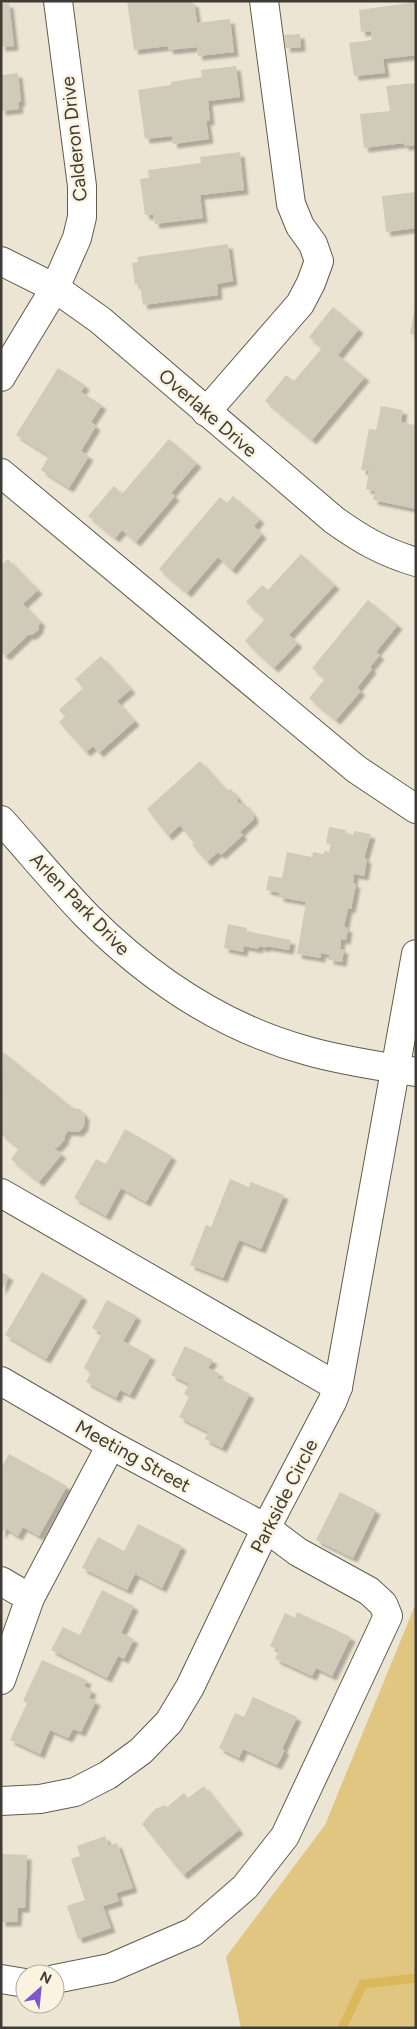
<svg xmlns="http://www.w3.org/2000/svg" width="417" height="2029" font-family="Figtree,sans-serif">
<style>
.green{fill:#e0c681}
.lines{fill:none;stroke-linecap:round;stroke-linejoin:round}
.stream{stroke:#dab85b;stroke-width:9}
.building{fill:#d0cab8;filter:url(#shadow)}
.minor-casing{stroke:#625c4c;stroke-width:30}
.minor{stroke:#fff;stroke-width:28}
.labels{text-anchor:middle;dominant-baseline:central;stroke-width:5;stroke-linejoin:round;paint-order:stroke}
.street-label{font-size:19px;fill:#3f3c35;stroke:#faf3e0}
</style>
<defs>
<filter id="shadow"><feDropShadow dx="4.5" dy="4.5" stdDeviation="1" flood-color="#0004"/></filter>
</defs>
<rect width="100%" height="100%" fill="#ece5d3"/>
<path class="green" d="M416,1603v425h-175l-15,-71 99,-132z"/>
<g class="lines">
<path class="stream" d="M342,2028l21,-44 53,-6"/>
</g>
<g class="building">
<path d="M127,1h64l1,3 2,-2 3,21 33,-4 4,33 -36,4 -1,-9 -28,3 -1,-4 -34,4z"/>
<path d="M416,2v53l-33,4 2,14 -31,3 -5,-33 23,-3 -1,-9 -10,1 -2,-22z"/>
<path d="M9,3l5,43 -13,1v-43z"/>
<path d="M300,34l1,13 -15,1 -2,-13z"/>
<path d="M236,66l4,31 -32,4 2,20h-4l3,18 -36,5 -1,-8 -27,3 -7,-49 33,-5v-3l31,-5 -1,-7z"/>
<path d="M18,73l3,29h-3l1,7 -18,2v-36z"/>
<path d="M416,83v62l-12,1v-3l-40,5 -4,-34 30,-3 -4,-25z"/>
<path d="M240,152l4,38 -44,5 3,23 -48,6 -2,-9h-8l-5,-36 9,-1 -1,-8 53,-7 -1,-6z"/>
<path d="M416,192v36l-30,4 -4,-36z"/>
<path d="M228,244l5,37 -16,3 1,11 -75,10 -3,-21 -5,1 -3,-22 6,-1 -1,-5z"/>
<path d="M333,307l26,22 -21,26 27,22 -53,63 -47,-39 21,-26 8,6 28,-33 -13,-11z"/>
<path d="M415,307h1v28l-6,-1z"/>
<path d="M58,368l27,17 -4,7 21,13 -11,17 5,4 -15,25 8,5 -20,32 -28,-18 8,-14 -33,-21z"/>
<path d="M381,406l22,4 -2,12 13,3 2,-7v91l-43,-9 2,-9 -9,-2 3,-18 -8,-1 8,-41 7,1z"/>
<path d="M169,439l28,24 -26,30 4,3 -39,46 -14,-12 -7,8 -27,-22 26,-30 8,8z"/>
<path d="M233,496l27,23 -6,7 8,8 -30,36 -14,-13 -31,36 -28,-24 61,-72 7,6z"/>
<path d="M301,554l34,31 -46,50 9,8 -24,25 -29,-27 20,-22 -19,-17 16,-17 6,5z"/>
<path d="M8,559l30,31 -15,14 18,18 -2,3v4l-7,6h-4l-22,21 -5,-4v-87z"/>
<path d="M368,600l30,25 -22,27 4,3 -10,12 2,2 -15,19 4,3 -25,29 -27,-22 16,-19 -13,-11z"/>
<path d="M101,656l30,33 -14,12 18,20 -36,32 -6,-7 -7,6 -27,-30 6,-5 -6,-7 24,-22 -8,-9z"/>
<path d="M200,761l26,29 5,-1 7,9 -1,3 2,2h5l9,11 1,5 -14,13 3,3 -22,20 -3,-3 -11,10 -15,-17 2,-2 -14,-18 -12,11 -21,-27z"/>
<path d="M329,827l17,3 -1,4 8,1 1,-4 17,3 -7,24 3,1 -3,17 -10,-2 -1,9 3,1 -5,25 -3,-1 -4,19 4,1 -2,12 -5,-1 -1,10h4l-2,13 -13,-2 1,-5 -9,-2v5l-24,-4 9,-52 -27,-5 1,-4 -14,-3 3,-14 13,2 5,-26 25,5 1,-5 11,2v-3l5,1 2,-8 -5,-1z"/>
<path d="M228,924l19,4 -1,3 45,9 -2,10 -23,-4v2l-7,-2 -1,3 -14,-3 -1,6 -19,-4z"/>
<path d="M3,1052l70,56 7,1 5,7 -1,10 -5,6 -11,-1 -4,6 1,2 -7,8 -4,1 8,6 -23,28 -28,-23 8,-11 -18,-14z"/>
<path d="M125,1129l47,27 -26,46 -25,-14 -15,28 -32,-18 22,-39 10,5z"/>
<path d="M230,1179l19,8 2,-5 33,13 -23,54 -22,-9 -16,38 -33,-13 16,-40 5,2z"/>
<path d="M1,1272l8,4 -8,15z"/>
<path d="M42,1272l41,24 -37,63 -41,-24z"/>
<path d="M107,1300l30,16 -14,25 28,15 -21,39 -10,-5 -4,8 -30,-16 5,-9 -7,-5 18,-35 -10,-5z"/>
<path d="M185,1346l28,14 -5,8 11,5 -2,4 33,17 -28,54 -17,-9 3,-7 -29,-15 10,-20 -5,-3 5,-10 -18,-9z"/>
<path d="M9,1454l58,32 -28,50 -16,-9 -5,9 -13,-8 -4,7v-67z"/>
<path d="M340,1492l36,18 -23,48 -37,-18z"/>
<path d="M138,1524l44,22 -20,42 -27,-14 -8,16 -45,-22 16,-31 26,14z"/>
<path d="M102,1590l32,16 -13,27 13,6 -10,20 -6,-3 -11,22 -56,-28 12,-23 17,8z"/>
<path d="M297,1612l54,25 -19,39 -16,-8 -4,8 -37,-17 4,-9 -9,-4 15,-33 10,5z"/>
<path d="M42,1660l45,20 -3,6 8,4 -3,8 7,3 -15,31 -8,-3 -5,9 -18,-8 -10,24 -30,-14 17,-37 -4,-2z"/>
<path d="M253,1697l44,20 -15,32 3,1 -8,15 -34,-16 -4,9 -20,-10 16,-35 9,4z"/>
<path d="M204,1786l35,44 -56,45 -41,-51 13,-15 10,-4 2,2 17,-14 4,5z"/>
<path d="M105,1836l4,10 8,-3 16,45 -17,5 3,8 -16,5 8,22 -33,11 -11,-33 18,-6 -14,-41 9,-3 -3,-10z"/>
<path d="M1,1854l26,1 -2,53h-7l-1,14h-16z"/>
</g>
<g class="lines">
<defs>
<g id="minor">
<path d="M1,261l54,27 45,32 234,200c28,20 49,32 82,42"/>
<path d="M1,377l54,-89 22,-50 5,-21v-31l-24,-185"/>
<path d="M206,412l94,-108 11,-21 8,-22 -6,-17 -13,-18 -9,-22 -27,-203"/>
<path d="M1,473l355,296 60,40"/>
<path d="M1,820c29,32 56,65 86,96 62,62 136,112 221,135 35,10 72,15 108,21"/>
<path d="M1,1193l337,194"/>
<path d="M1,1381l110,64 155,83 32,24 71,39 14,13 5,12 -103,220 -40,51 -52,45 -83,36 -55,11"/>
<path d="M1,1581l29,17"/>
<path d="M1,1680l29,-82 81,-153"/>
<path d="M1,1801l39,-2 35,-7 33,-17 33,-24 28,-29 21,-35 76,-159 66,-126 6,-15 78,-433"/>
<path d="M1,1979l24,4"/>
</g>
</defs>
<use href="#minor" class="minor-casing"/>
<use href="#minor" class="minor"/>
</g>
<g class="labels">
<g class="street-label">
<text transform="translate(74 139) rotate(-96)">Calderon Drive</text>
<text transform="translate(208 413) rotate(41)">Overlake Drive</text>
<text transform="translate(80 904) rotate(46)">Arlen Park Drive</text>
<text transform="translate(133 1456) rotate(29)">Meeting Street</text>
<text transform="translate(284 1496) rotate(-63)">Parkside Circle</text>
</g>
</g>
<rect width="417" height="2029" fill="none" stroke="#3f3c35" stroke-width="5"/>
<g transform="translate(40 1989) rotate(27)"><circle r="24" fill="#faf3e0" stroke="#afaa9c"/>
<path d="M0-4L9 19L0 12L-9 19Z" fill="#7f56cf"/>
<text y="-8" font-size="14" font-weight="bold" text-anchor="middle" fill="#3f3c35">N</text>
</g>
</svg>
